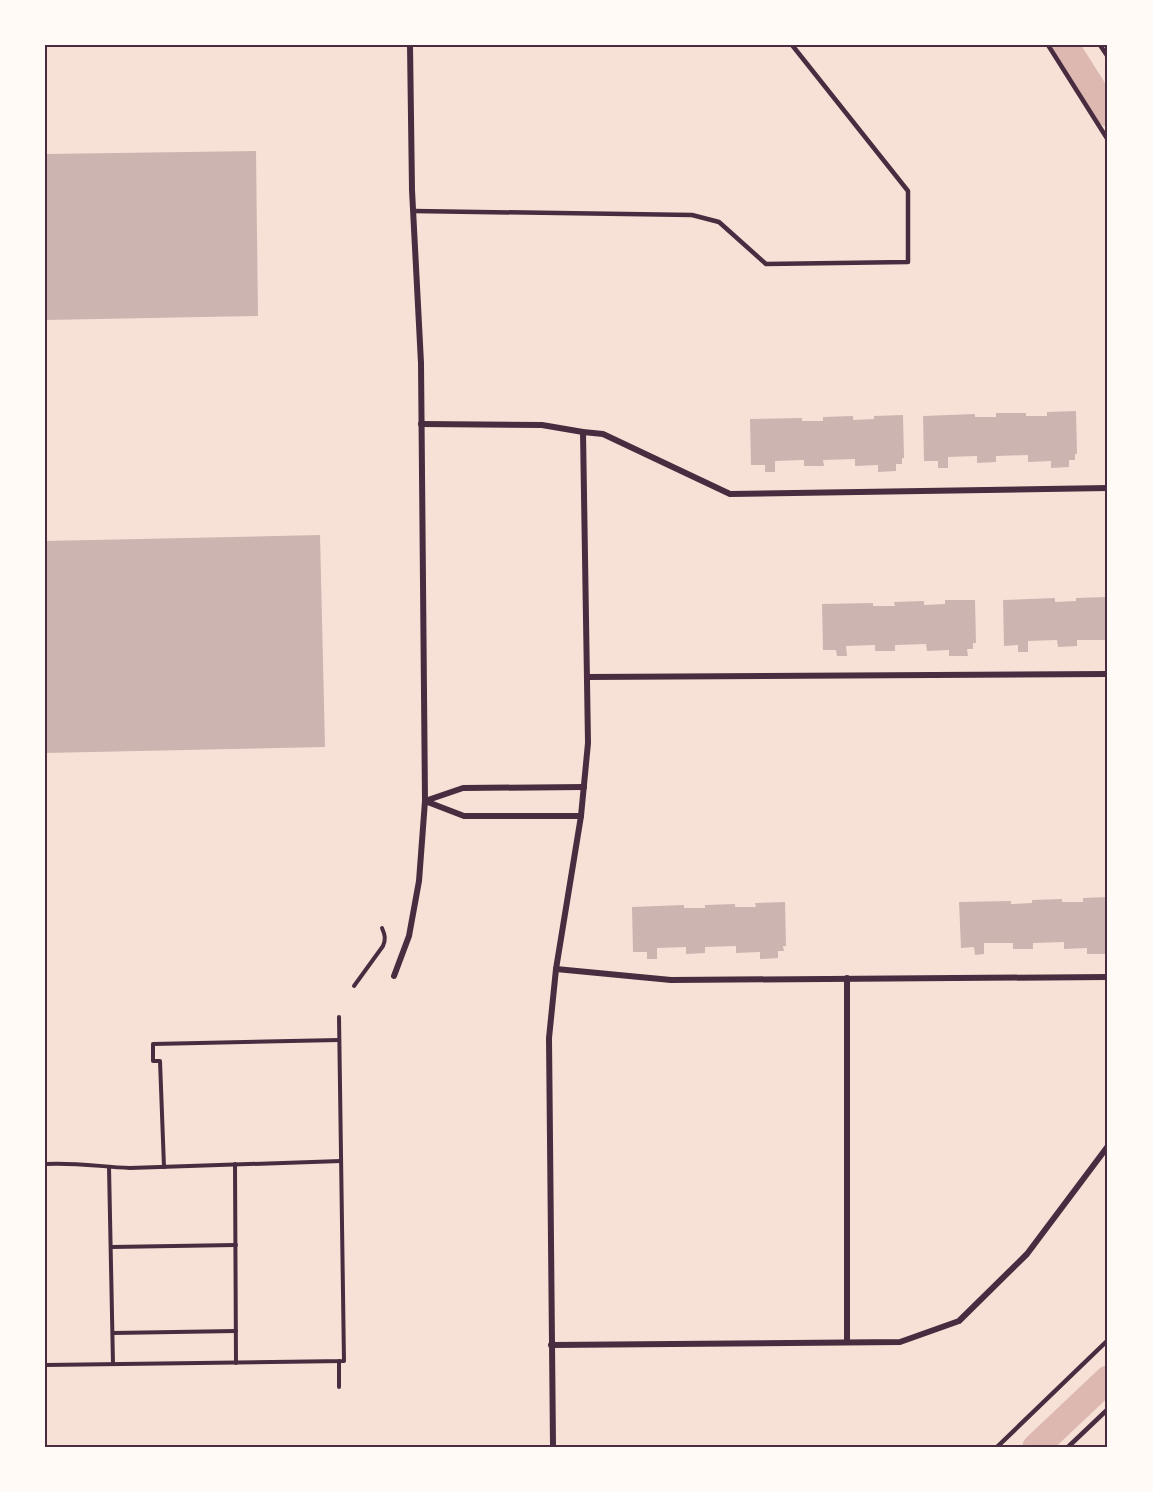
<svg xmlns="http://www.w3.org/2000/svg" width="1153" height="1492" font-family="'Crimson Pro',serif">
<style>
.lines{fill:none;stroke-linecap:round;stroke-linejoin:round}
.canal{stroke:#dcb8b0;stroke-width:27}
.building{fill:#ccb4b1}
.path{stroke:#4a2c40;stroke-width:4}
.service{stroke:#4a2c40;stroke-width:4.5}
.minor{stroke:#4a2c40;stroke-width:6}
.neatline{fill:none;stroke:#4a2c40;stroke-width:2}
</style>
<rect width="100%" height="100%" fill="#f7e1d7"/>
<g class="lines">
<g class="canal">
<path d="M1065,45l43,68"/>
<path d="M1036,1447l72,-68"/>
</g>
</g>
<g class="building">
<path d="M256,151l2,165 -213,4v-166z"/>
<path d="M1076,411l1,43h-2v6h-6v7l-18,1v-7l-23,1v-7l-32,1v6l-19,1v-7l-29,1v11h-10v-7h-14l-1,-45 52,-2v3h21v-4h30v3h21v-4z"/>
<path d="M903,415l1,43h-2v6h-6v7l-18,1v-7l-23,1v-7l-32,1 1,6h-20v-6l-29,1v11h-10v-7h-14l-1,-46 52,-1v3h21v-4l30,-1v4l21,-1v-3z"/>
<path d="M320,535l5,212 -280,6v-212z"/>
<path d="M1106,597v3h2v40h-31v6l-19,1 -1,-7 -29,1v11h-10v-7l-14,1 -1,-46 52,-2v4l21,-1v-3z"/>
<path d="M945,600h30l1,43h-3v6h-6l1,7h-19v-6l-22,1 -1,-7 -31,1v6h-20v-6l-29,1 1,10h-10l-1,-6h-13l-1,-46 51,-1v3h22l-1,-4 30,-1v4l21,-1z"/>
<path d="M1108,897v49h-3l1,8h-19v-6l-23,1v-7l-31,1v6h-20v-6h-29v11l-9,1 -1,-8 -13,1 -2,-46 52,-1v3l21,-1v-3l30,-1v3h21v-4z"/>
<path d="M785,902l1,44h-3l1,5h-6v7l-18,1v-7l-24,1v-7l-31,1v6l-19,1v-7l-29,1v11h-10v-7h-14l-1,-45 52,-2v3h21v-3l30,-1v3h21l-1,-4z"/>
</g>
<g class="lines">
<g class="path">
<path d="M354,986l29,-40c3,-7 2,-11 -1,-18"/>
<path d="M45,1164c29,-2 57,3 85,4l211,-7"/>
<path d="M235,1164l1,199"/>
<path d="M109,1167l4,197"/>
<path d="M164,1167l-4,-106h-7v-17l186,-4"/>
<path d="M111,1247l125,-2"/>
<path d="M113,1333l123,-2"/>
<path d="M339,1361v26"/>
<path d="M45,1365l299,-4 -5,-344"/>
</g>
<g class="service">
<path d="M1048,45l60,95"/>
<path d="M1100,45l8,12"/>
<path d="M413,211l279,4 27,7 47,42 142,-2v-71l-116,-146"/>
<path d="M997,1447l111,-107"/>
<path d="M1068,1447l40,-38"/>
</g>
<g class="minor">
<path d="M421,424l121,1 41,7 20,2 127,60 378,-6"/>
<path d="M587,677l521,-3"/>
<path d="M425,801l38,-13 121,-1"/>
<path d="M425,801l39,15h117"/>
<path d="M556,969l115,11 437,-3"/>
<path d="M394,976l15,-40 10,-55 6,-80 -4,-438 -9,-173 -2,-145"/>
<path d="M847,978v364"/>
<path d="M551,1345l349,-3 59,-21 68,-67 81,-108"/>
<path d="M553,1445l-4,-407 7,-69 25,-153 7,-73 -5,-311"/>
</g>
</g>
<rect width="1153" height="1492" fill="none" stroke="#fffaf5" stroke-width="93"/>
<rect x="46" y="46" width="1060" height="1400" class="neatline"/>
</svg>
